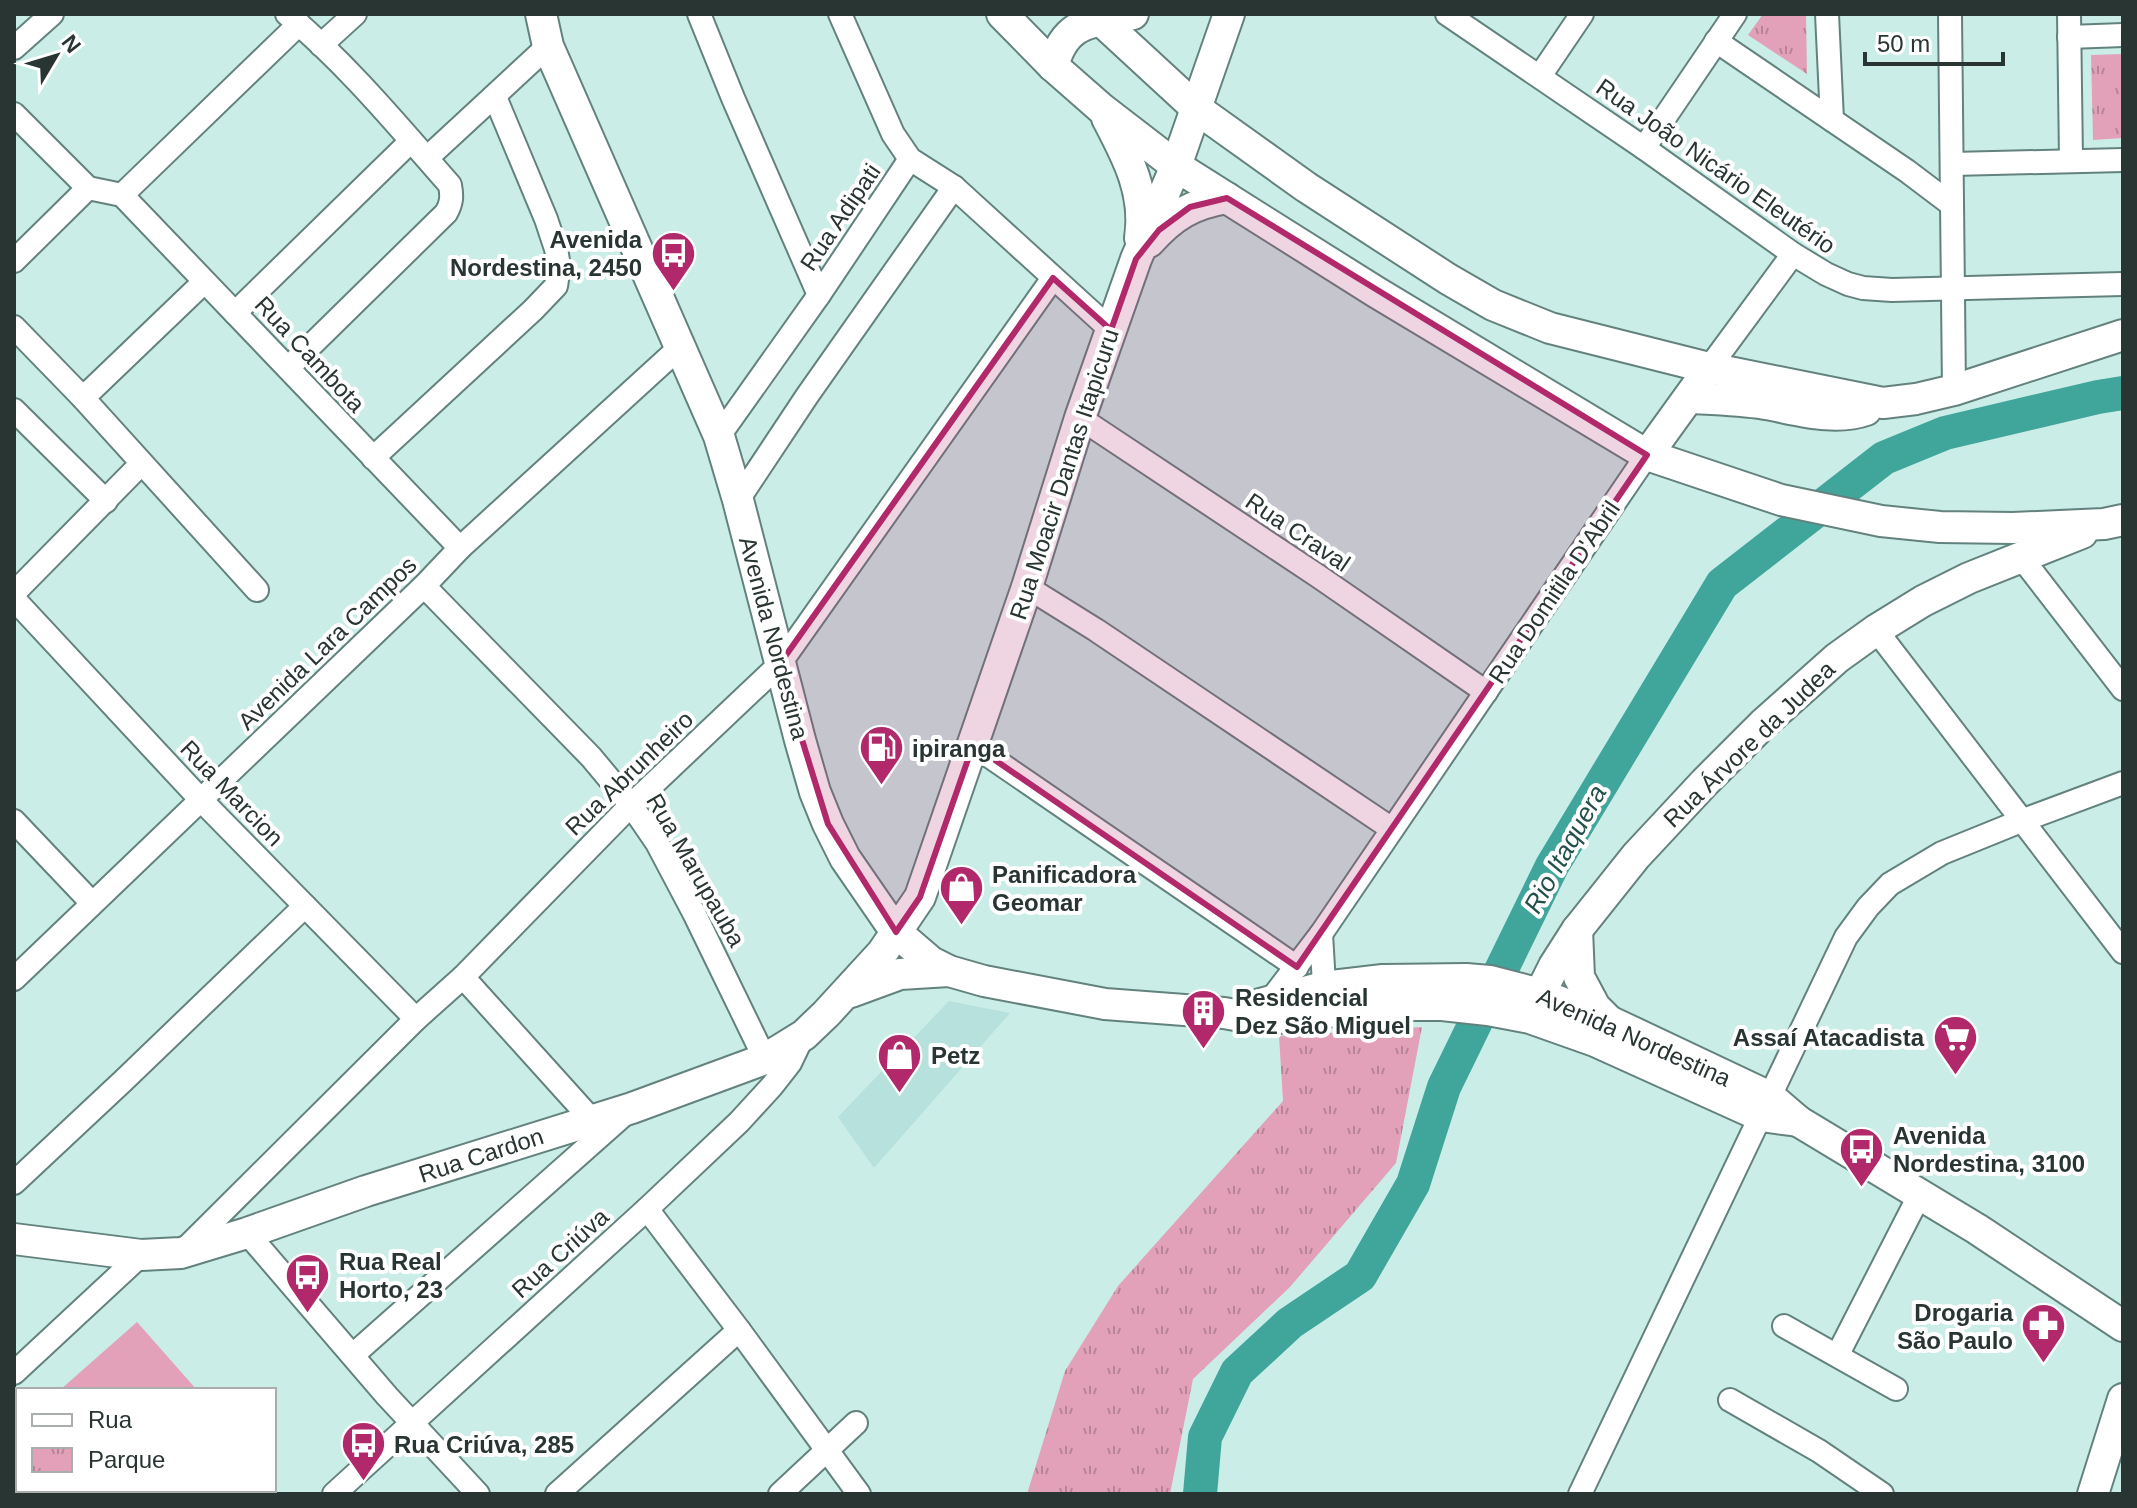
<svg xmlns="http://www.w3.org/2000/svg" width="2137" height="1508" font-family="Arial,sans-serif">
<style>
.built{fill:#b7e1dc}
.grass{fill:#e2a1b8}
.park{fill:url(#park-tufts)}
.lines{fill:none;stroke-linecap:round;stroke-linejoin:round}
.river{stroke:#40a69c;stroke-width:34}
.street-casing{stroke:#63827e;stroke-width:26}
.secondary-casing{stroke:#63827e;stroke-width:34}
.street{stroke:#fff;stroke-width:22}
.secondary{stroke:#fff;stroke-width:30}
.marked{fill:#b1296a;fill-opacity:0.2;stroke:#b1296a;stroke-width:6;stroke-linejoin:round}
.labels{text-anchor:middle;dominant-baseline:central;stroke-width:8;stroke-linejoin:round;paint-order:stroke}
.street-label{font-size:24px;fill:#283533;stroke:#fff}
.poi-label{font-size:24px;font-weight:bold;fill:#283533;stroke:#fff;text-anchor:start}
.water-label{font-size:26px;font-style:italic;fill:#24504c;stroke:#fff}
</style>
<defs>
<pattern id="park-tufts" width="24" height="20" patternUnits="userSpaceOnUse" patternTransform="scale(2)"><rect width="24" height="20" fill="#e2a1b8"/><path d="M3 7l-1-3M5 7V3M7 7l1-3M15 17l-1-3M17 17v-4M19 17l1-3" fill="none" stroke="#b78496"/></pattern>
</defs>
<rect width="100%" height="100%" fill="#cbede8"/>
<path class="built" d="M949,1001l61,12 -136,155 -36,-51z"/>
<g class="grass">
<path d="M137,1322l60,68h-137z"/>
<path d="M18,1427v63h167l-5,4h-166v-64z"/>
</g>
<g class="park">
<path d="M1763,14h43l1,60 -59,-39z"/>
<path d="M2123,54v84l-30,2 -2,-85z"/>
<path d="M1422,1027l-26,136 -106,124 -97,92 -23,115h-143l38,-123 53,-85 165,-185 -4,-65z"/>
</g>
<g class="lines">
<path class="river" d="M1200,1494l5,-57 32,-65 53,-49 70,-47 53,-92 31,-97 108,-221 170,-282 162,-126 61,-25 153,-36 25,-4"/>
<defs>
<g id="street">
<path d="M287,14c60,50 112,113 163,171 2,11 2,18 -4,28l-158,155"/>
<path d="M699,14l34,84 86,197"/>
<path d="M840,14l53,120 17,25 44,28 157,143"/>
<path d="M1447,14l197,134 149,106 33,20 22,10 15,4 29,2 231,-6"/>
<path d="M1827,14l5,106"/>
<path d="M1950,14l4,376"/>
<path d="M2069,14l2,146"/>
<path d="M2069,37l54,-2"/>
<path d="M1716,41l191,130 45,34"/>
<path d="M321,45l34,-31"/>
<path d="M14,48l38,-34"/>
<path d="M1540,76l42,-62"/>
<path d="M14,114l74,74 34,7"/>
<path d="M1644,148l91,-134"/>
<path d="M427,158l121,-112"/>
<path d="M1952,164l171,-4"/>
<path d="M122,195l338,353"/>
<path d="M122,195l177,-171"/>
<path d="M14,261l74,-73"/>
<path d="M235,313l176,-172"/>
<path d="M14,327l69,71 174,192"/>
<path d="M1709,368l84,-114"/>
<path d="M83,398l121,-116"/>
<path d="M14,410l92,91"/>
<path d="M1080,418l238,158 168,116"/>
<path d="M719,436l100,-141 91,-136"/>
<path d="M373,458l160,-148 23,-24 3,-20 -3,-17 -10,-30 -51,-122"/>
<path d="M738,500l69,-104 147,-209"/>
<path d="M2021,557l102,132"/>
<path d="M424,586l167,171 40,48 26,38 37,70 71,146"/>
<path d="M1027,587l69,43 296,199"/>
<path d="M14,593l127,-129"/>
<path d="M14,599l187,201 215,219"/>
<path d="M1876,630l247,322"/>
<path d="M973,745l324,222"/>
<path d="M14,821l78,82"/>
<path d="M1321,934l4,67"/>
<path d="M463,977l129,143"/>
<path d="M14,979l410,-393 36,-38 219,-200"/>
<path d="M1269,1002l52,-68 326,-479"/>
<path d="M14,1183l109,-102 182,-175"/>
<path d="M647,1209l92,121 120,164"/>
<path d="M247,1233l140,163 91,98"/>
<path d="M182,1252l234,-233 47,-42 168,-172 148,-140 274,-387"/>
<path d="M1784,1326l112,63"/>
<path d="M1838,1354l82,-160"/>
<path d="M353,1355l274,-243"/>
<path d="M14,1373l127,-118"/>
<path d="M1730,1400l89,51 63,43"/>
<path d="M334,1494l313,-285 92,-87 33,-36 18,-23 13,-27"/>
<path d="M557,1494l182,-164"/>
<path d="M780,1494l76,-71"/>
<path d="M1580,1494l266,-557 22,-30 22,-23 52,-31 79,-32 102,-38"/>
</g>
<g id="secondary">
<path d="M541,14l7,32 171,390 19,64 62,240 15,52 13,32 17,34 51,74 35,30 18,9 35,10 121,23 119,9 39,7 119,-15h60l46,5 42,8 65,23 166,75 37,5"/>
<path d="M1002,14l51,52 49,43 74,57 200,126 271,163 134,45 100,21 59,6 73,1 91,-4 19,-4"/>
<path d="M1094,14l103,95 109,78 142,92 45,26 57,23 159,40 174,35 33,-4 38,-9 169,-55"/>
<path d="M1053,66c13,-47 39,-43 80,-52"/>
<path d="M1107,118c20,38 40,75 33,120"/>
<path d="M1149,242c24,-27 43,-38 78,-44"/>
<path d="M1689,398c23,1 47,2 70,5 34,5 73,19 107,7"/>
<path d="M1647,455l52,-72"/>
<path d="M1577,930l2,47 16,30 14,14"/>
<path d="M851,992l49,-18 49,-3"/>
<path d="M1257,1005l66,-18 60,-7 83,-1 24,2 50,13 69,27 161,76 28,24 179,108 146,97"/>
<path d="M1528,1006l12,-12 14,-28 23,-36 59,-74 69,-74 58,-58 74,-66 39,-28 47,-29 46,-23 113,-45"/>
<path d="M14,1239l127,16 40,-2 66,-20 119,-42 266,-83 133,-49 39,-24 22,-21 56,-61 38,-56 107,-310 53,-169 56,-159 40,-93 53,-152"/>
<path d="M2093,1494l30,-95"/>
</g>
</defs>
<use href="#street" class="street-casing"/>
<use href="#secondary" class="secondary-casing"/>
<use href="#street" class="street"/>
<use href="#secondary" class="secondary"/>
</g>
<path class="marked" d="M1227,198l420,257 -350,512 -324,-222 -53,152 -24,35 -68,-108 -49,-159 274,-387 58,52 25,-71 23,-29 31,-23z"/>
<defs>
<symbol id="bus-pin" viewBox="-11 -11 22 30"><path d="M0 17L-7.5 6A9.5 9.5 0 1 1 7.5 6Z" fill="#b1296a" stroke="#fff"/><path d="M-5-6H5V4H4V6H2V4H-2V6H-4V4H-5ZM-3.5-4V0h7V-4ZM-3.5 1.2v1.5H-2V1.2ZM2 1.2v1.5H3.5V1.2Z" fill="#fff"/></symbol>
<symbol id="fuel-pin" viewBox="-11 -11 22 30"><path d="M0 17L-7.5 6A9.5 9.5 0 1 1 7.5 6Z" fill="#b1296a" stroke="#fff"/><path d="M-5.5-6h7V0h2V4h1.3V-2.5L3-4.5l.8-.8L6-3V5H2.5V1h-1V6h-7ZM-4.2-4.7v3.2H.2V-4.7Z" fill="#fff"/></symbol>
<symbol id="shop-pin" viewBox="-11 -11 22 30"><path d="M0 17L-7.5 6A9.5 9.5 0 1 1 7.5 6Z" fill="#b1296a" stroke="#fff"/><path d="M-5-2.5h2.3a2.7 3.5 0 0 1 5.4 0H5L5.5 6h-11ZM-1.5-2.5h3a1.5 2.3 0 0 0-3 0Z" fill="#fff"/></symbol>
<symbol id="building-pin" viewBox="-11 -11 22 30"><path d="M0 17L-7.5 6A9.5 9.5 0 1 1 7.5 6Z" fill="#b1296a" stroke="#fff"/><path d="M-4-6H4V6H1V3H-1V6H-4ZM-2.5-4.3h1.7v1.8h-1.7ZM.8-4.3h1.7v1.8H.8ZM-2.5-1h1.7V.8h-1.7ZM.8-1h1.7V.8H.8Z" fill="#fff"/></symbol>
<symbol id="supermarket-pin" viewBox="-11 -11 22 30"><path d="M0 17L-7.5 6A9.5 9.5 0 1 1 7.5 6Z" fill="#b1296a" stroke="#fff"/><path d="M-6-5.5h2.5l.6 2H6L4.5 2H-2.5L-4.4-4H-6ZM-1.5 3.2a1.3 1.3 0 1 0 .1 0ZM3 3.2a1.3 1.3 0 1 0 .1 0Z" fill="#fff"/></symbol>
<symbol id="pharmacy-pin" viewBox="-11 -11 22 30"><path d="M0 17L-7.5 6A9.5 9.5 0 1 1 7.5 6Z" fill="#b1296a" stroke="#fff"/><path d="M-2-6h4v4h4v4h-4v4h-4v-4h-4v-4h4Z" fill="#fff"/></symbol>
</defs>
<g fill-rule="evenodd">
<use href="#bus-pin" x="648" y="228" width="51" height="69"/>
<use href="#fuel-pin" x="856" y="722" width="51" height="69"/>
<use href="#shop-pin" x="936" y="862" width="51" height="69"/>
<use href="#building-pin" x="1178" y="986" width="51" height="69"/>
<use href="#supermarket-pin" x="1930" y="1012" width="51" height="69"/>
<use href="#shop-pin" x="874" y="1030" width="51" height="69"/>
<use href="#bus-pin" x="1836" y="1124" width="51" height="69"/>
<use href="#bus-pin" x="282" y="1250" width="51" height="69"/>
<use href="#pharmacy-pin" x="2018" y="1300" width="51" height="69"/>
<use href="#bus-pin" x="338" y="1418" width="51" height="69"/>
</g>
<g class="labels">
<g class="street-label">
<text transform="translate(1716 166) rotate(35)">Rua João Nicário Eleutério</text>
<text transform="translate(840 217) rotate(-56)">Rua Adipati</text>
<text transform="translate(310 354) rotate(47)">Rua Cambota</text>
<text transform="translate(1064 474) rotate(-72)">Rua Moacir Dantas Itapicuru</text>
<text transform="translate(1298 532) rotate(34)">Rua Craval</text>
<text transform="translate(1554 592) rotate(-56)">Rua Domitila D'Abril</text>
<text transform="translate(774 638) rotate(75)">Avenida Nordestina</text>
<text transform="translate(327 643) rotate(-44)">Avenida Lara Campos</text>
<text transform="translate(1749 744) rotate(-44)">Rua Árvore da Judea</text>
<text transform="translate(629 773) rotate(-44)">Rua Abrunheiro</text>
<text transform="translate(232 793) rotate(46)">Rua Marcion</text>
<text transform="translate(696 870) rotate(60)">Rua Marupauba</text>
<text transform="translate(1634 1037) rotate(24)">Avenida Nordestina</text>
<text transform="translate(481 1155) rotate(-18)">Rua Cardon</text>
<text transform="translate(560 1253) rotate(-42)">Rua Criúva</text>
</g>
<g class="poi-label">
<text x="642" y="239" text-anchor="end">Avenida<tspan x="642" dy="28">Nordestina, 2450</tspan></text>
<text x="912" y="748">ipiranga</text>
<text x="992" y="874">Panificadora<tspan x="992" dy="28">Geomar</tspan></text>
<text x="1235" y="997">Residencial<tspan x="1235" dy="28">Dez São Miguel</tspan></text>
<text x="1924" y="1037" text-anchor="end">Assaí Atacadista</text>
<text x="931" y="1055">Petz</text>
<text x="1893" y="1135">Avenida<tspan x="1893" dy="28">Nordestina, 3100</tspan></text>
<text x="339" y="1261">Rua Real<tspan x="339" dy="28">Horto, 23</tspan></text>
<text x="2013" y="1312" text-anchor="end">Drogaria<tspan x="2013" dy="28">São Paulo</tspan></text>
<text x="394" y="1444">Rua Criúva, 285</text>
</g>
<g class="water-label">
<text transform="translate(1565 849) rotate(-61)">Rio Itaquera</text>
</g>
</g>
<rect width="2137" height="1508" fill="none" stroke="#283533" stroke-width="32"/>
<rect x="16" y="1388" width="260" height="104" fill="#ffffff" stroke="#a9aead" stroke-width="2"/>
<rect x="32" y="1414" width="40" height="12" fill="#ffffff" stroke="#a9aead" stroke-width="2"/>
<text x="88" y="1428" font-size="24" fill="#283533">Rua</text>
<rect x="32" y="1448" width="40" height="24" fill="url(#park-tufts)" stroke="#a9aead" stroke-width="2"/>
<text x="88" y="1468" font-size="24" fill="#283533">Parque</text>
<g transform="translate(56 56) rotate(52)" stroke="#ffffff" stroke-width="6" paint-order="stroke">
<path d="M0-6L14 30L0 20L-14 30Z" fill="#283533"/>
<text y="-12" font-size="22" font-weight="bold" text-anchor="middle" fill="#283533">N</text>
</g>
<path d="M1865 52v12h138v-12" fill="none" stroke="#283533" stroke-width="4"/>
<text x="1877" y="52" font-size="24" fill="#283533" stroke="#ffffff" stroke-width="6" paint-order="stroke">50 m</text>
</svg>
